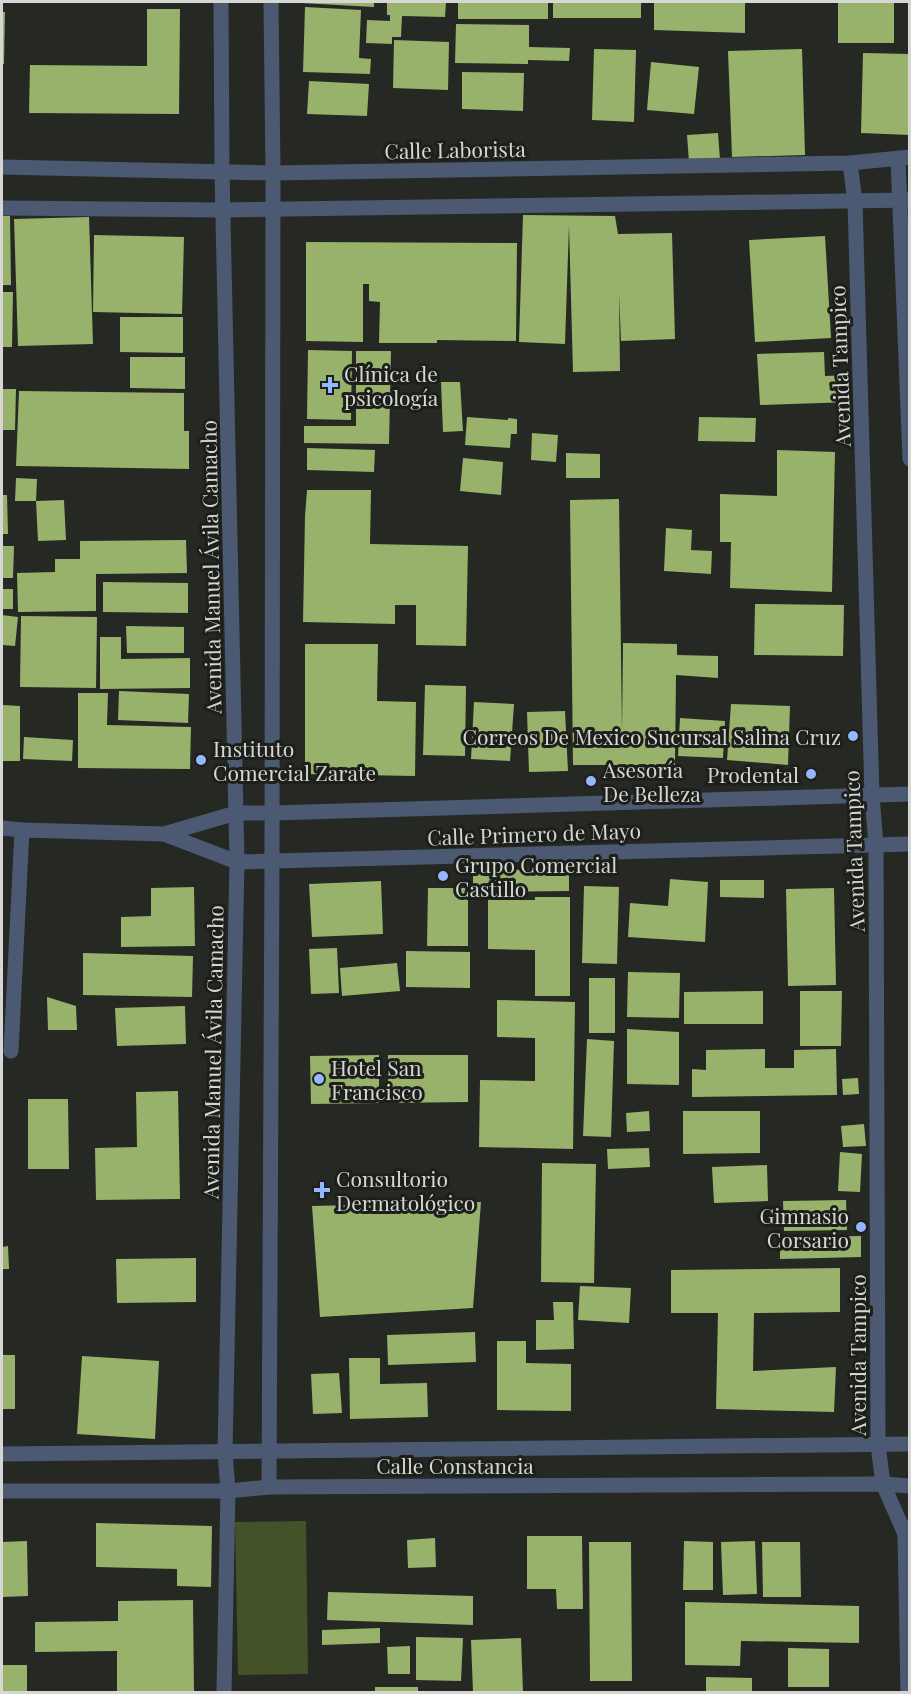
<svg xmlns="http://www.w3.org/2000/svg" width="911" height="1694" font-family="'Playfair Display',serif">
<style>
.green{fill:#435228}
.building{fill:#98b26c}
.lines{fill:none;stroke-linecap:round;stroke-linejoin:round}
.service{stroke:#4c5972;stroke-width:15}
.minor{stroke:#4c5972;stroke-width:15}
.poi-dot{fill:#94b7fd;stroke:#1d1f1a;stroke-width:2}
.labels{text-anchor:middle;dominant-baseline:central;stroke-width:6;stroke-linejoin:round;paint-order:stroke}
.street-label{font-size:21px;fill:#d6d7d4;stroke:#1d1f1a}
.poi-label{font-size:21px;fill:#d6d7d4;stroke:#1d1f1a;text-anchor:start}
</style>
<rect width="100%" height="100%" fill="#262823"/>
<path class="green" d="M306,1521l2,153 -70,1 -3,-153z"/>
<g class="building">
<path d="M301,2h73v5l-73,-4z"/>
<path d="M387,2h59l-1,15 -43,-1 -1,21h-9v7l-26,-1 1,-23 23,1v-6h-3z"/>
<rect x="458" y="2" width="90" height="17"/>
<rect x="553" y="2" width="88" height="16"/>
<path d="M654,2h91v31l-91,-3z"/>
<rect x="838" y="2" width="56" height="41"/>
<path d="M305,7l56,3 -2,48 12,1 -1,15 -67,-2z"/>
<path d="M147,9h33l-1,105 -150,-1 1,-48 117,1z"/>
<path d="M2,12h3l-1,52h-2z"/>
<path d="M456,24l73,1v22l41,1 -1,13 -41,-1v4l-73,-1z"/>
<path d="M394,40l55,2 -1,48 -55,-2z"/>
<path d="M594,49l42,1 -2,72 -42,-2z"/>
<path d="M802,49l3,106 -73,2 -4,-106z"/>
<path d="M863,53l47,1v81l-49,-2z"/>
<path d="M651,62l48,5 -5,47 -47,-4z"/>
<path d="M462,72l62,1 -1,38 -61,-2z"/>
<path d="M309,81l60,3 -2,32 -60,-2z"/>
<path d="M718,133l2,27 -31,2 -2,-27z"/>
<path d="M523,215l92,1 3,18 54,-1 3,106 -54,2 -2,-48 1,78 -47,1 -4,-147 -4,119 -46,-2z"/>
<path d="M2,216h8l1,69h-9z"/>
<path d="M89,217l4,127 -75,2 -4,-127z"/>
<path d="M94,235l90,2 -2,77 -89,-2z"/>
<path d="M825,236l6,102 -76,4 -6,-102z"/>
<path d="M306,242l211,1 -1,98 -79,-1v3h-58l1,-41 -11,-1v-17h-6v58l-57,-1z"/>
<path d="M2,292h11l-1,55h-10z"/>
<path d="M120,317h63v36l-63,-1z"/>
<path d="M308,350l44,1 -1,69 -44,-1z"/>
<path d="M356,351h35l-2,93 -85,-1v-17h52z"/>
<path d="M824,352l1,24 25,-1 1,27 -91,3 -3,-51z"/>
<path d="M130,357h55v32l-55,-1z"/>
<path d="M441,382h19l3,49 -20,1z"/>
<path d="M2,389h14l-1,41h-13z"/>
<path d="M19,391l165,2v38h5v38l-173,-3z"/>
<path d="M467,417l41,3v-2l9,1v15h-6l-1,14 -45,-3z"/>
<path d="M699,417l57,1 -1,24 -57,-1z"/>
<path d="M532,433l26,2 -2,27 -25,-2z"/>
<path d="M307,448l68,2 -1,22 -67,-2z"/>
<path d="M777,450l58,2 -3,140 -102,-4 1,-46h-11v-48l57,2z"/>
<path d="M566,453l34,1v24h-34z"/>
<path d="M463,458l40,4 -2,33 -41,-4z"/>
<path d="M16,478l21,1 -1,22 28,-1 2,40 -28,1 -2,-40h-21z"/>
<path d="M307,490h64l-1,54 98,2 -2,100 -50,-1v-40h-21v19l-92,-2 2,-106z"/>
<path d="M2,495h5l1,39h-6z"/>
<path d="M619,499l3,232 1,-88 54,1v11l41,1v22l-42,-3 -1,90h-102l-3,-265z"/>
<path d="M666,528l26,2 -1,20 21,1 -1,23 -47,-3z"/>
<path d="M186,540l1,33 -91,1v37l-78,1 -1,-39 38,-1v-13h25v-18z"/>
<path d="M2,546h12l-1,32h-11z"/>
<path d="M103,582l85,1v30l-85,-1z"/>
<rect x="2" y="589" width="11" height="20"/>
<path d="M755,604l89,1 -1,51 -89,-1z"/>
<path d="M2,615l16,2 -3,29 -13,-1z"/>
<path d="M21,616l76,1 -1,71 -76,-1z"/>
<path d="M126,626l58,1v26h-57z"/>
<path d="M100,637h21v22l69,-1v30l-90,1z"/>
<path d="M305,644h73l-1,57 39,1 -1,74 -110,-2z"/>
<path d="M425,685l41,1 -1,70 -42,-1z"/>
<path d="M119,691l70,3 -1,29 -70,-3z"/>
<path d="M78,693h30l-1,32 84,2 -1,42 -112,-1z"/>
<path d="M474,702l40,2 -4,57 -39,-2z"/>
<path d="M731,704l59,2 -2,59 -61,-5z"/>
<path d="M2,705l18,1v55h-18z"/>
<path d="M565,711l3,60 -39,1 -2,-60z"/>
<path d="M680,718l45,3 -2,37 -45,-2z"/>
<path d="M24,737l49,3 -1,21 -49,-2z"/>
<path d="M569,869v22l-96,1v-22z"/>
<path d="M670,879l38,3 -3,60 -77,-5 2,-34 38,3z"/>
<path d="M720,880h44v18l-44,-1z"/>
<path d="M381,881l2,53 -71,3 -3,-53z"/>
<path d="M584,886l35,1 -2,77 -35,-1z"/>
<path d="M194,887l1,59 -74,1v-30l30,-1v-28z"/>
<path d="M428,888h40v58h-41z"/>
<path d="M834,888l2,97 -48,1 -2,-97z"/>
<path d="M535,897h35v99h-35v-46l-47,-1v-49h47z"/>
<path d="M337,948l2,45 -28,1 -2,-45z"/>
<path d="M406,951l64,1v36l-64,-1z"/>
<path d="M83,953l110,3 -1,41 -109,-2z"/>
<path d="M397,963l3,28 -58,5 -2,-28z"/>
<path d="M628,972l52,1 -1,45 -52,-1z"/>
<rect x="589" y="978" width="26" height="55"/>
<path d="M763,991v33h-79v-32z"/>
<path d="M800,991h42l-1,55h-41z"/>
<path d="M47,997l29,9 1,24h-29z"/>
<path d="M497,1000l78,2 -2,147 -94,-2 1,-67 55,1v-43l-38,-1z"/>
<path d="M185,1006l1,38 -69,2 -2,-38z"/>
<path d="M627,1029l52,3v53l-52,-1z"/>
<path d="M587,1039l27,2 -3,96 -28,-1z"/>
<path d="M765,1049v19h29v-18l42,-1 1,46 -145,2v-28l14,1v-20z"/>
<path d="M379,1055v48l-68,1 -1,-48z"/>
<path d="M388,1055h80v47l-80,1z"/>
<path d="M858,1078l1,16 -16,1 -1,-16z"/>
<path d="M178,1091l2,108 -84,1 -1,-52 42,-1 -1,-55z"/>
<path d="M28,1099h40l1,70h-41z"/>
<path d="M649,1111l1,20 -23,1 -1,-19z"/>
<path d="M683,1111h77v42l-77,1z"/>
<path d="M864,1124l2,22 -23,1 -2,-21z"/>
<path d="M649,1148l1,19 -42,2 -1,-20z"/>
<path d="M840,1152l22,2 -2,38 -22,-1z"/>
<path d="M542,1163l54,1 -2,119 -53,-1z"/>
<path d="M767,1165l1,36 -54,2 -2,-36z"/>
<path d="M846,1200l1,30 -63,1 -1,-30z"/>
<path d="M481,1202l-8,106 -153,9 -8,-111z"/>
<path d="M861,1236v21l-81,2v-21z"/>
<path d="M8,1246l1,23h-7v-22z"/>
<path d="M196,1258v44l-79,1 -1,-44z"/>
<path d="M840,1268v44l-86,1 -1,58 83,-4 -2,45 -118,-3 2,-96h-47v-43z"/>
<path d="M580,1286l51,2 -2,35 -51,-3z"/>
<path d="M553,1302h20l1,47 -38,1v-30h18z"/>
<path d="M475,1332l1,30 -88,3 -1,-30z"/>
<path d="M497,1341h29v22l45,1v47l-74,-1z"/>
<rect x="2" y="1355" width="13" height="54"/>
<path d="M82,1356l77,5 -4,78 -78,-5z"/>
<path d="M349,1358h31v26l47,-1 1,34 -78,2z"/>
<path d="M339,1373l3,40 -29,1 -2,-40z"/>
<path d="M96,1523l116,3 -1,61 -34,-1v-17l-81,-2z"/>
<path d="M527,1536h55l1,73h-26l-1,-20h-29z"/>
<path d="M435,1538l1,29 -28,1 -1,-28z"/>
<path d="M27,1541l1,55 -26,1v-55z"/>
<path d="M684,1541l29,1v48h-30z"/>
<path d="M755,1541l2,53 -34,1 -2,-53z"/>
<path d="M589,1542h42l1,139h-42z"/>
<path d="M762,1542h38l1,55h-38z"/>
<path d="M328,1592l145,4v29l-146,-5z"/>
<path d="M193,1600l1,92h-77v-41l-82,1v-30l83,-1v-20z"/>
<path d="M685,1602l174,4v37l-118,-2 -1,25 -55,-1z"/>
<path d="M380,1628v15l-58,2v-15z"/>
<path d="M416,1637l47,1 -2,43 -45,-1z"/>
<path d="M521,1638l2,54h-50l-2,-52z"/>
<path d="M410,1646v28h-22l-1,-27z"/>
<path d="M788,1648l41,1v38h-41z"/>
<rect x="2" y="1665" width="25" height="27"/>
<path d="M706,1677l46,1v14h-46z"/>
<rect x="375" y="1687" width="43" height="5"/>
</g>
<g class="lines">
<path class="service" d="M11,1051l11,-221"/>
<g class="minor">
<path d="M221,2l1,170 15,690 -12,590 3,39 -4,201"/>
<path d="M898,159l12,300"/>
<path d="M850,163l5,39 17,593 4,50 2,600 5,39 22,50"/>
<path d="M2,167l271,6 577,-10 60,-6"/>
<path d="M2,208l221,2 687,-10"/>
<path d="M2,828l20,2 142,4 72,-21h36l638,-19"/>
<path d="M164,834l73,28 673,-18"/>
<path d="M2,1454l908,-10"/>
<path d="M269,1487l3,-625 1,-689 -2,-171"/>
<path d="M2,1491h226l41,-4 614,-3 27,2"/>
<path d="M908,1692l-3,-158 3,-7"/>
</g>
</g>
<g class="poi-dot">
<path d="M327 376h6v6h6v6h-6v6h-6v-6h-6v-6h6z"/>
<circle cx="853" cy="736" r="6"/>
<circle cx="201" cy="760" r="6"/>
<circle cx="811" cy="774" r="6"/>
<circle cx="591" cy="781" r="6"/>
<circle cx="443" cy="876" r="6"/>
<circle cx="319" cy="1079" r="6"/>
<path d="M319 1181h6v6h6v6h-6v6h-6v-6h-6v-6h6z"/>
<circle cx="861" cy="1227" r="6"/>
</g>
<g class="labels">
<g class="street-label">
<text transform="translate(455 149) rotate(-1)">Calle Laborista</text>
<text transform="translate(839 366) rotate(-92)">Avenida Tampico</text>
<text transform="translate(210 567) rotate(-91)">Avenida Manuel Ávila Camacho</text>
<text transform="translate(534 833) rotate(-2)">Calle Primero de Mayo</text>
<text transform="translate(853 851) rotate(-92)">Avenida Tampico</text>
<text transform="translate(212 1052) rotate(-89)">Avenida Manuel Ávila Camacho</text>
<text transform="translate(857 1355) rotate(-90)">Avenida Tampico</text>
<text x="455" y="1465">Calle Constancia</text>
</g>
<g class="poi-label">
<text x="344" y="373">Clínica de<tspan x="344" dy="24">psicología</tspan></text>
<text x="841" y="736" text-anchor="end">Correos De Mexico Sucursal Salina Cruz</text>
<text x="213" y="748">Instituto<tspan x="213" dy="24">Comercial Zarate</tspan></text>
<text x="603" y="769">Asesoría<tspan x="603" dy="24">De Belleza</tspan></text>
<text x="799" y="774" text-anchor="end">Prodental</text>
<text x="455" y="864">Grupo Comercial<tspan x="455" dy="24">Castillo</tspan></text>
<text x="331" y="1067">Hotel San<tspan x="331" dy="24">Francisco</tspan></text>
<text x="336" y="1178">Consultorio<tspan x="336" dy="24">Dermatológico</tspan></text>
<text x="849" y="1215" text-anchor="end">Gimnasio<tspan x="849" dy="24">Corsario</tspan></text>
</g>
</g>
<rect width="911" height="1694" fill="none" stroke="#d6d7d4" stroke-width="6"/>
</svg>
